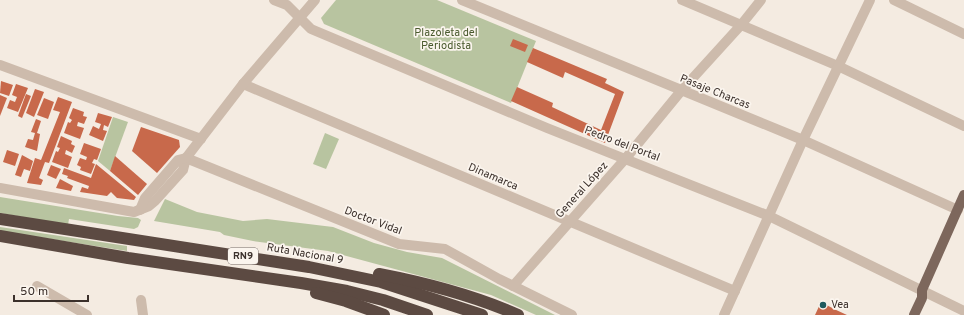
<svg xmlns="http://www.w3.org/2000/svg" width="964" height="315" font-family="Overpass,sans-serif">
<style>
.green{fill:#b8c4a0}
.building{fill:#c8694b}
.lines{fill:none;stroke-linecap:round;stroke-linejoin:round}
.street{stroke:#cdbbac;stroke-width:10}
.primary{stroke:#7d675c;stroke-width:10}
.highway{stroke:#5c4a42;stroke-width:12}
.poi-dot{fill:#1f5a5e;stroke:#fbf5ee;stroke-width:1.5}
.labels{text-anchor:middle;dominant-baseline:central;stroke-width:3.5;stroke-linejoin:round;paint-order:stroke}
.shield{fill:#fbf5ee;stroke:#756b66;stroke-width:1}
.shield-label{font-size:10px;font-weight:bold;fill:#3b302b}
.park-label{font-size:11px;fill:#4a5a2e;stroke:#fbf5ee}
.street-label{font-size:11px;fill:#3b302b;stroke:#fbf5ee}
.poi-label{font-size:11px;fill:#3b302b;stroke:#fbf5ee;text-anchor:start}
</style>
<rect width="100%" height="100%" fill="#f4ebe1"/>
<g class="green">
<path d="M336,0h101l99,41 -25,62 -187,-79 -3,-6z"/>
<path d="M113,117l15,5 -18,49 -12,-10z"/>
<path d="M325,133l14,6 -13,30 -13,-5z"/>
<path d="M0,197l118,19 20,2 3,2 -3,7 -4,2 -65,-10 -1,6 -68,-12z"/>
<path d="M165,199l32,13 46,9 24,-2 66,8 41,16 33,9 35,6 113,57h-19l-45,-20 -163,-44 -75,-10 -29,-6 -4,-3 -66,-11z"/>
<path d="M0,227l127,19v5l-127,-20z"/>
</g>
<g class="building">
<path d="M513,39l15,6 -3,7 -15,-6z"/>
<path d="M533,48l74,31 -2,4 19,9 -19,51 -94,-42 6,-14 36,16 -1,4 49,23 14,-36 -50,-22 -2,6 -36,-16z"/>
<path d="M1,81l12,4 -4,11 -9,-3z"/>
<path d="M16,84l12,4 -10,24 -11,-4 3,-8 5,2 2,-5 -5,-2z"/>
<path d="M35,89l9,3 -10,25 -8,-4z"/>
<path d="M26,94l5,2 -9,22 -4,-2z"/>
<path d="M0,95l7,3 -7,18z"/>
<path d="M58,97l14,5 -23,61 -4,-1 -6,16 4,2 -2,5 -14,-2 8,-25 6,2 19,-48 -7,-2z"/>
<path d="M44,98l10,4 -6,17 -11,-4z"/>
<path d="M73,108l11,4 -1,4 4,1 -3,7 -6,-2 -1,4 7,2 -4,11 -16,-6 4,-11 2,1 2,-3 -3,-2z"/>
<path d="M98,113l14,4 -4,10 -4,-2 -1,5 4,1 -4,10 -14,-6 4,-9 6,3 2,-5 -6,-2z"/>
<path d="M36,119l5,2 -4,12 3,1 -3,17 -12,-4 3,-8 5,1 2,-7 -4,-1z"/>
<path d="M141,127l38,13 1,7 -23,26 -25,-22z"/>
<path d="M61,136l11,5 -1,3 4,2 -3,7 -6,-3 -1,4 7,3 -4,11 -16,-6 4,-11 2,1 2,-4 -3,-1z"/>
<path d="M84,143l17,6 -4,11 -3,-1 -2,4 3,1 -4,10 -11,-4 1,-3 -4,-2 3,-7 6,2 1,-3 -7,-3z"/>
<path d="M7,150l12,4 -4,12 -12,-4z"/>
<path d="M22,155l11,6 -3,10 -6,-2 -3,8 -6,-2z"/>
<path d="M115,156l32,28 -9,11 -28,-24z"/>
<path d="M96,164l40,33 -2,3 -17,-2 -6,-6 -4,4 -27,-4 2,-5 6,2 1,-3 -22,-8 1,-2 -6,-2 2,-6 27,10z"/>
<path d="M51,165l10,4 -5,10 -9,-4z"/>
<path d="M60,179l13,7 -2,5 -15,-3z"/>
<path d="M821,302l13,7 13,6h-32z"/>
</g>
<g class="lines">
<g class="street">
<path d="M274,0l13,5 24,24 236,99 222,88 195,95"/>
<path d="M462,0l341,140 155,70"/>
<path d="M682,0l156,66 126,60"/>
<path d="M894,0l70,34"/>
<path d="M0,65l201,74"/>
<path d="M243,84l492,207"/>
<path d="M186,158l213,86 46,5 54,30 73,36"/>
<path d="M0,188l134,24 15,-6 6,-5 28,-31 3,-12 57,-74 72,-84"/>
<path d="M140,210l5,-12 33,-38 8,-2"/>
<path d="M37,286l50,29"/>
<path d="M513,286l113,-128 55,-67 60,-66 20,-25"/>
<path d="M141,300l2,15"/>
<path d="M724,315l79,-175 67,-140"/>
</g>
<path class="primary" d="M914,315l8,-17v-8l42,-95"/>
<g class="highway">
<path d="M0,219l309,48 72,15 101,33"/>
<path d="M0,236l128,22 173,25 46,8 36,9 44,15"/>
<path d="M379,274c47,9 96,22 139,41"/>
<path d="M316,293l30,8 38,14"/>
</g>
</g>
<circle class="poi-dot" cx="823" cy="305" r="4"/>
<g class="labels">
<rect class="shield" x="228" y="248" width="30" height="16" rx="3"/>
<g class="shield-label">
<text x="243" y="256">RN9</text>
</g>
<g class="park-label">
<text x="446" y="33">Plazoleta del<tspan x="446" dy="13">Periodista</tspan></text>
</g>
<g class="street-label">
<text transform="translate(715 92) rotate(22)">Pasaje Charcas</text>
<text transform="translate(622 144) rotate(21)">Pedro del Portal</text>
<text transform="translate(493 177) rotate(23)">Dinamarca</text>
<text transform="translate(582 190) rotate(-48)">General López</text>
<text transform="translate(373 221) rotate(21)">Doctor Vidal</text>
<text transform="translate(305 254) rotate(10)">Ruta Nacional 9</text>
</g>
<g class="poi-label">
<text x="831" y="305">Vea</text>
</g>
</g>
<path d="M14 295v6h74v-6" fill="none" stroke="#3b302b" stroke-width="2"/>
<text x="20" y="295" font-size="12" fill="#3b302b" stroke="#fbf5ee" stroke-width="3" paint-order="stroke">50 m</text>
</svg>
